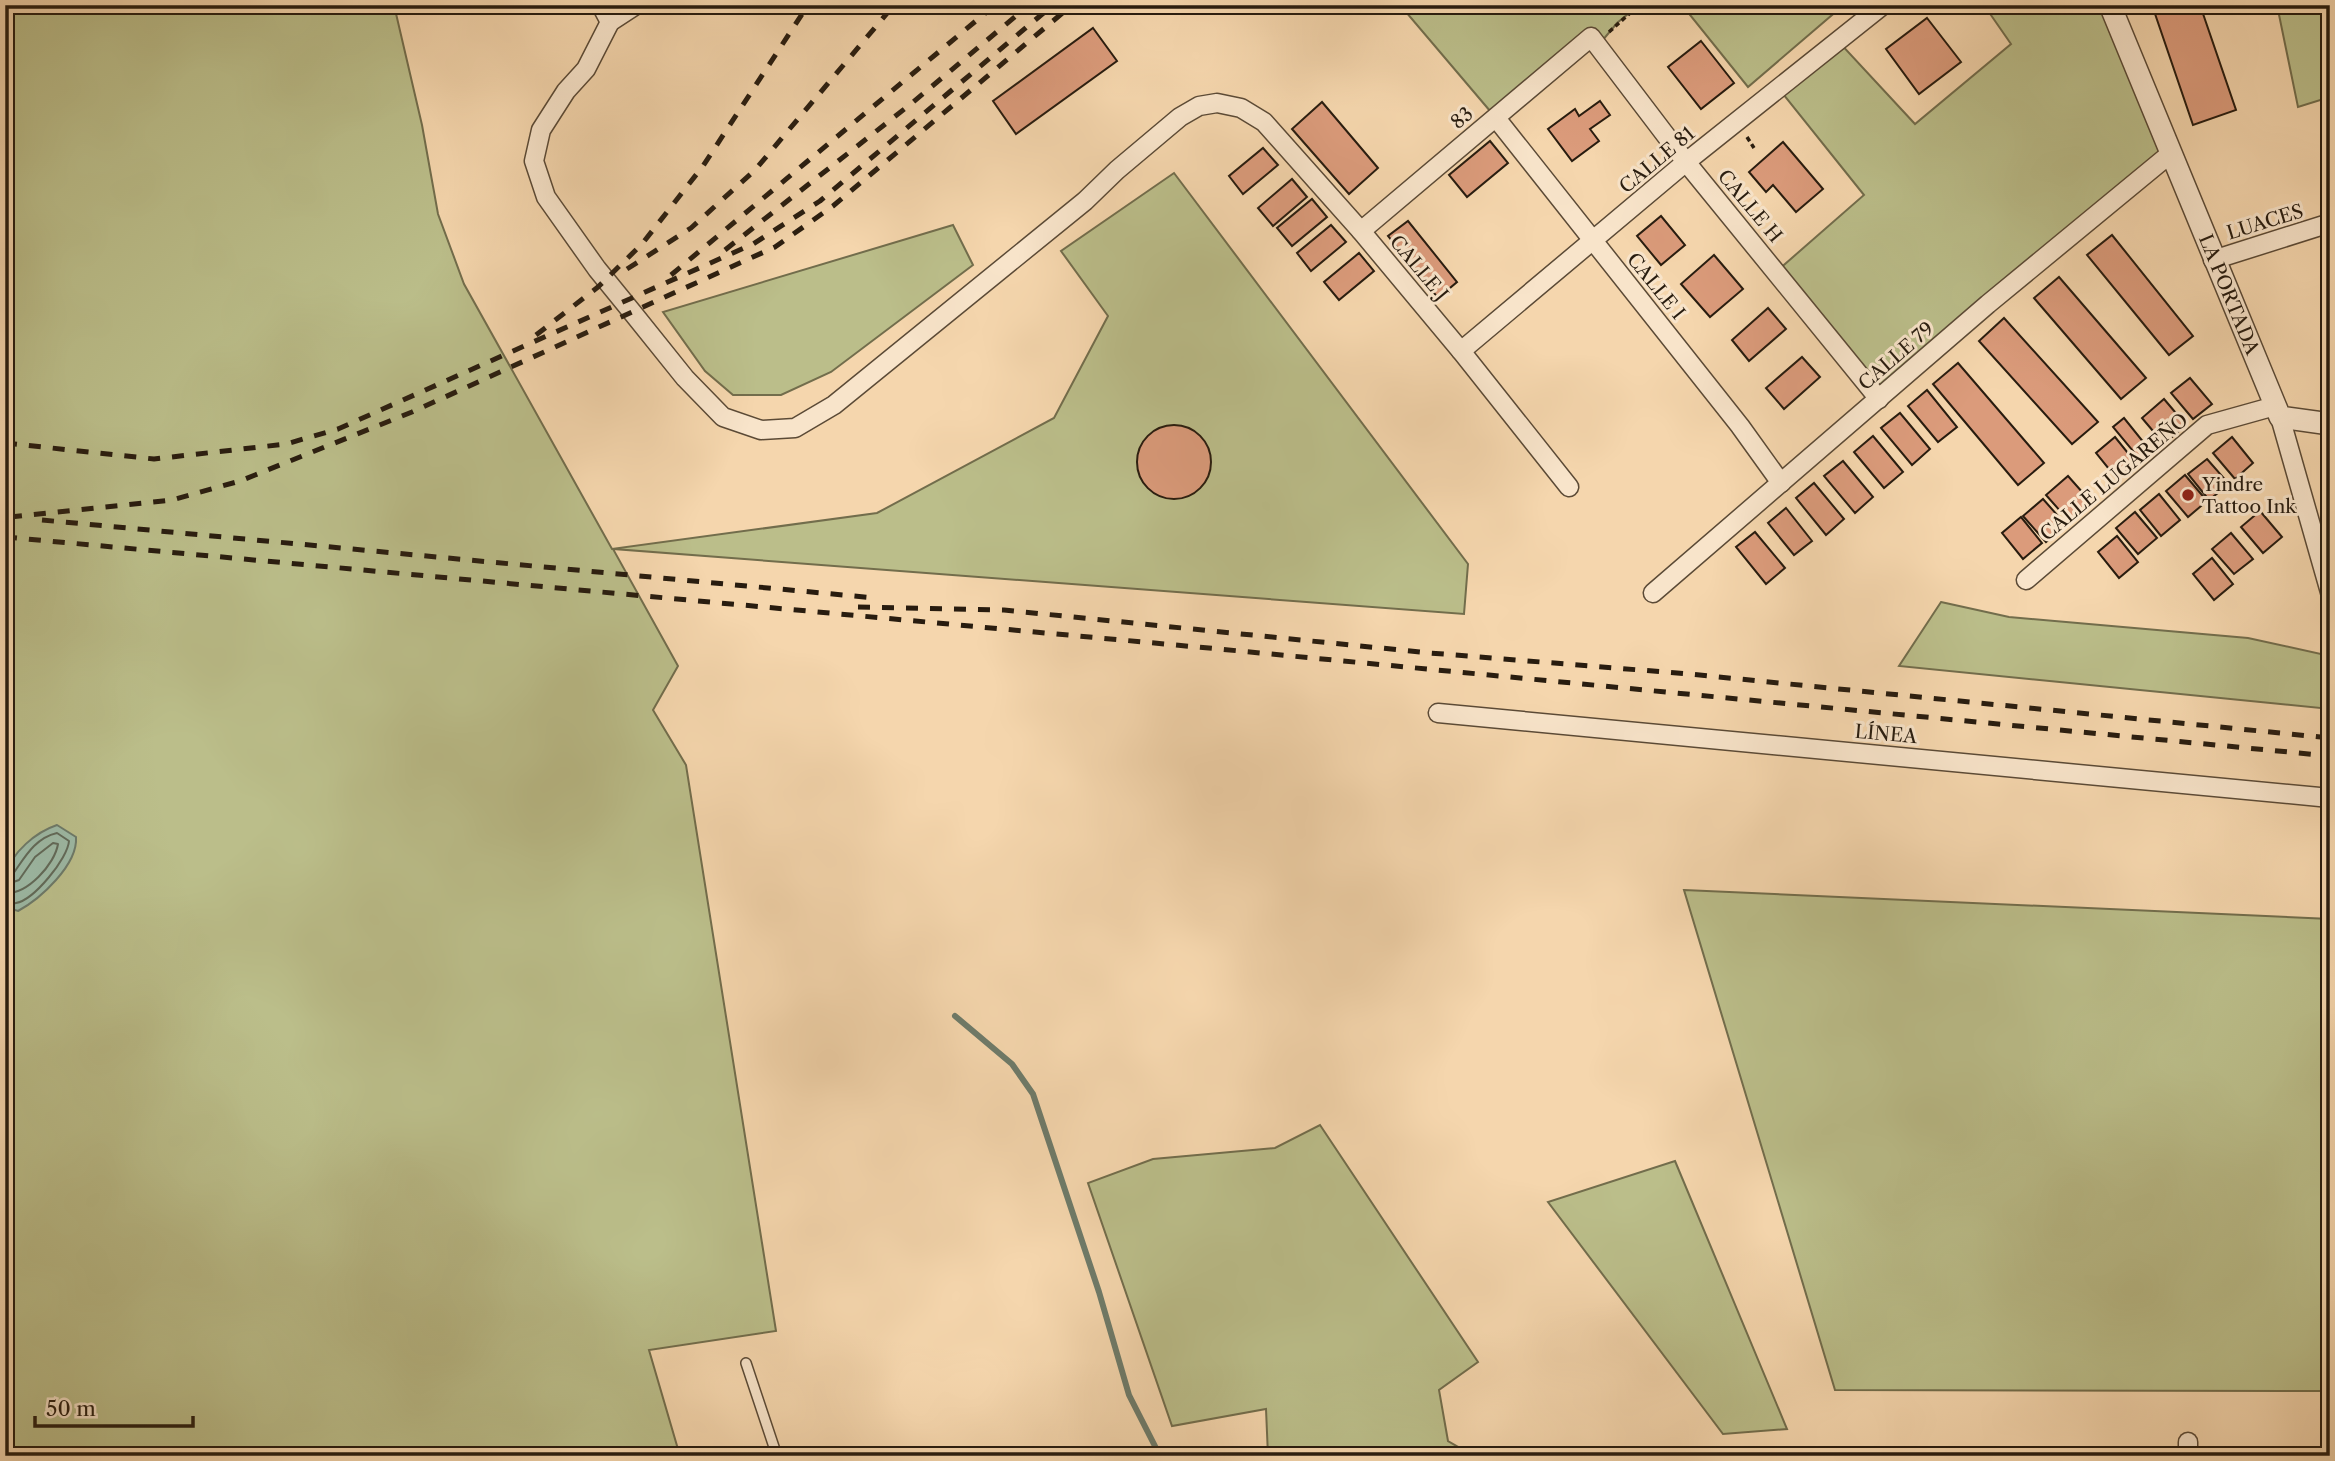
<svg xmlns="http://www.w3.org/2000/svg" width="2335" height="1461" font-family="'Libre Caslon Text',serif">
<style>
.green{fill:#bbbe8a;stroke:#726d4c;stroke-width:2}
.water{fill:#9dbaa6;stroke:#6e7b6a;stroke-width:2}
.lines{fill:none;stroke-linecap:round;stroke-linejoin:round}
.shore{stroke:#626b5a;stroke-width:2}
.stream{stroke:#6e7b6a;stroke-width:6}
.building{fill:#db9b7b;stroke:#281c0f;stroke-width:2}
.service-casing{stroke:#5b4a36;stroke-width:12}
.minor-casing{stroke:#5b4a36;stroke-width:21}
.tertiary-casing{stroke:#5b4a36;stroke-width:24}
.path{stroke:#281c0f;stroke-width:3.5;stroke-dasharray:5 3.5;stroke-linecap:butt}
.service{stroke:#f8e4ca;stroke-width:9}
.minor{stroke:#f8e4ca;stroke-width:18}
.tertiary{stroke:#f8e4ca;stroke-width:21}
.rail{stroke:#281c0f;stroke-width:5;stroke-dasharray:12 12;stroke-linecap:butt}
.poi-dot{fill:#8f2418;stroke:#f8e4ca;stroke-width:2.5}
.labels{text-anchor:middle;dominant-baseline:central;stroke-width:6;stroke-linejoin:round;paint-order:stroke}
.street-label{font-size:19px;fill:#281c0f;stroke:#f8e4ca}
.poi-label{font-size:19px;fill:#281c0f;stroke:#f8e4ca;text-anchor:start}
</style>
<rect width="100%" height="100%" fill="#f5d6ad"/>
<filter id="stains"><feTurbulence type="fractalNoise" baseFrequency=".00286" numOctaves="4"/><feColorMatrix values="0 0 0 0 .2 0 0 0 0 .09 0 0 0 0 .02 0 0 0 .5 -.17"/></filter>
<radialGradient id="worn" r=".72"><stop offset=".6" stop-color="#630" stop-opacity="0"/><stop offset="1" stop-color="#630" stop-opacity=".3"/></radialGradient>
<g class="green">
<path d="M5,5h389l28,120 16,89 26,70 148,265 265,-36 177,-95 54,-102 -47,-65 113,-78 294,391 -4,50 -851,-65 65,117 -25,44 33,55 90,566 -127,19 31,106h-675z"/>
<path d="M1400,5h239l-22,18 -20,24 -6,-9 -95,80z"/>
<path d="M1682,5h154l3,4 -91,78z"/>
<path d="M1984,5h126l60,149 -291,245 -102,-128 87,-76 -85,-106 60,-47 76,82 96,-80z"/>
<path d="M2277,5h53v92l-32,10z"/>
<path d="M953,225l20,40 -142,107 -50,23h-48l-28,-24 -42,-59z"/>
<path d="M1941,602l68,15 239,21 82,18v53l-431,-43z"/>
<path d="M1684,890l646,29v472l-495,-1z"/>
<path d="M1320,1125l158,237 -39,28 9,51 26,15h-206l-2,-47 -94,17 -84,-243 65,-24 122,-11z"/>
<path d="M1675,1161l112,268 -64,5 -175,-232z"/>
</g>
<path class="water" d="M57,825l19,12c2,28 -36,62 -58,74l-13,-4c0,-10 -2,-24 1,-33 6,-22 30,-42 51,-49z"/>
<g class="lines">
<g class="shore">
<path d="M5,876l8,-2c12,-17 22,-36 44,-41l12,8c-1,17 -35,59 -53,62 -3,1 -7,-1 -11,-1"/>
<path d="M5,885l14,-5 16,-23 18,-14 5,1c-3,20 -31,51 -53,49"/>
</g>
<path class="stream" d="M955,1016l57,48 21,30 66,198 30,103 31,61"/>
</g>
<g class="building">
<path d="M2152,5h48l36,105 -43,15z"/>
<path d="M1927,18l34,44 -42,32 -33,-45z"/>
<path d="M1093,28l24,33 -101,73 -23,-33z"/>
<path d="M1701,41l33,42 -33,26 -33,-42z"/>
<path d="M1600,101l10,14 -20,14 9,12 -27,20 -24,-32 27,-20 4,7z"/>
<path d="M1322,102l56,66 -29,26 -57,-65z"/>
<path d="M1490,141l18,22 -41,34 -18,-22z"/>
<path d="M1783,142l40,47 -27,23 -23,-27 -7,7 -17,-20z"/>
<path d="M1263,148l15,17 -35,29 -14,-18z"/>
<path d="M1292,179l15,18 -34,29 -15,-18z"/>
<path d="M1312,199l15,18 -35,29 -15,-18z"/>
<path d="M1661,216l24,29 -24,20 -24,-29z"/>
<path d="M1408,221l49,61 -19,16 -50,-62z"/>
<path d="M1331,225l15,17 -35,29 -14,-18z"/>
<path d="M2112,235l81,101 -24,19 -82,-100z"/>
<path d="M1359,253l15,18 -35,29 -15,-18z"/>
<path d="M1714,255l29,34 -33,28 -29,-33z"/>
<path d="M2059,277l87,101 -25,21 -87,-101z"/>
<path d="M1768,308l18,21 -37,32 -17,-21z"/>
<path d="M2004,318l94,104 -26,22 -93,-103z"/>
<path d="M1802,357l18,20 -36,32 -18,-21z"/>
<path d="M1958,363l86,100 -26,22 -85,-101z"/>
<path d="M2190,378l22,26 -19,15 -22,-26z"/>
<path d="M1927,390l30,37 -19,15 -30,-36z"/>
<path d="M2164,399l22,26 -22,19 -22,-26z"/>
<path d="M1900,413l30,36 -18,16 -31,-37z"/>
<path d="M2124,418l29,36 -11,8 -29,-35z"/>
<circle cx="1174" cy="462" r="37"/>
<path d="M1873,436l30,36 -19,16 -30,-36z"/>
<path d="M2115,437l21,26 -19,16 -21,-26z"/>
<path d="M2232,437l21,26 -18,16 -22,-26z"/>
<path d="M2207,459l22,25 -20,16 -21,-26z"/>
<path d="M1843,461l30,36 -18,16 -31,-37z"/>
<path d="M2185,475l22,26 -19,16 -22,-26z"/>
<path d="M2068,476l23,26 -22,19 -23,-26z"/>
<path d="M1814,483l30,36 -18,16 -30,-37z"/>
<path d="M2159,494l21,26 -19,16 -21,-26z"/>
<path d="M2043,499l23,26 -20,17 -23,-26z"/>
<path d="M1786,508l26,33 -18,14 -26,-32z"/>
<path d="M2260,511l22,26 -19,16 -22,-26z"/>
<path d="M2135,512l22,26 -19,16 -22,-26z"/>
<path d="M2021,517l21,26 -19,16 -21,-26z"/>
<path d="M1755,532l30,36 -19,16 -30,-37z"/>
<path d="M2231,533l22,26 -19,15 -22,-25z"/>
<path d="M2117,536l21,26 -19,16 -21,-26z"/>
<path d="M2212,558l21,26 -19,16 -21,-26z"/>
<path d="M1905,1450v6h-25v-5z"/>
</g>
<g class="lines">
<defs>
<path id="service" d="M746,1363l31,93"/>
<g id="minor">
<path d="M601,5l9,17"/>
<path d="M636,5l-26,17 -24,47 -20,22 -25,39 -7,31 12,36 51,72 35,43 53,66 38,39 38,13 34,-2 39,-23 251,-204 32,-31 63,-53 19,-11 18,-3 24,5 23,14 97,109 100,120 108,136"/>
<path d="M1496,118l244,308 41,57"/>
<path d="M1361,231l230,-194 95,125 193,237"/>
<path d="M2213,260l117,-37"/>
<path d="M1461,351l225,-189 197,-157"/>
<path d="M2280,417l50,175"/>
<path d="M2026,580l181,-155 68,-19"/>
<path d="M1653,593l335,-289 182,-150"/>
<path d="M1438,713l892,85"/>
<path d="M2188,1456v-14"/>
</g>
<g id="tertiary">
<path id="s1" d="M2110,5l170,412 50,7"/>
</g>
</defs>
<use href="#service" class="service-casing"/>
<use href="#minor" class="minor-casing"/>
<use href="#tertiary" class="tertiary-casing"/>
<g class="path">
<path d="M1609,32l30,-27"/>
<path d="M1747,137l7,11"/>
</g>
<use href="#service" class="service"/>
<use href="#minor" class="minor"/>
<use href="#tertiary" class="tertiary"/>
<g class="rail">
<path d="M725,250l187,-147 117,-98"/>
<path d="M627,269l64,-41 64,-58 139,-165"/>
<path d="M671,275l324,-270"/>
<path d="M536,335l62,-48 44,-43 61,-78 105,-161"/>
<path d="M5,443l149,16 132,-15 52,-15 415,-185 67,-43 233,-196"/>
<path d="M10,517l162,-17 68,-19 172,-69 363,-165 58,-41 239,-201"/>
<path d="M42,520l833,78"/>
<path d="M5,537l1214,112 1111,107"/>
<path d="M858,607l146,3 426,43 259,21 641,64"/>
</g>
</g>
<circle class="poi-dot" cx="2188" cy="495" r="7"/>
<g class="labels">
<g class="street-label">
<text transform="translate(1462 118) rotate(-40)">83</text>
<text transform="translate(1657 160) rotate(-40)">CALLE 81</text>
<text transform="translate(1750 206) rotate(50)">CALLE H</text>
<text transform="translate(2265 222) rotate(-17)">LUACES</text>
<text transform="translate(1419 268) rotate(50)">CALLE J</text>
<text transform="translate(1656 286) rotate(51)">CALLE I</text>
<text stroke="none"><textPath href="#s1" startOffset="313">LA PORTADA</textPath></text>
<text transform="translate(1896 356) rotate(-41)">CALLE 79</text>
<text transform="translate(2114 477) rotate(-40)">CALLE LUGAREÑO</text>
<text transform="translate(1886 734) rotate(5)">LÍNEA</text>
</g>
<g class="poi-label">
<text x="2202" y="484">Yindre<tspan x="2202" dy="22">Tattoo Ink</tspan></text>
</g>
</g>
<rect width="2335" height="1461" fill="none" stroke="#f5d6ad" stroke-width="28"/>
<rect x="7" y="7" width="2321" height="1447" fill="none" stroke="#281c0f" stroke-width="3.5"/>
<rect x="14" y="14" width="2307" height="1433" fill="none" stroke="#281c0f" stroke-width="2"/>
<path d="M35 1416v10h158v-10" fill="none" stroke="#281c0f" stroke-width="3.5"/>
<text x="46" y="1416" font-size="21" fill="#281c0f" stroke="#f8e4ca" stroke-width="5" paint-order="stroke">50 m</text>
<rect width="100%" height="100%" filter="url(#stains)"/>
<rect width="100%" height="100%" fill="url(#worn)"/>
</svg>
